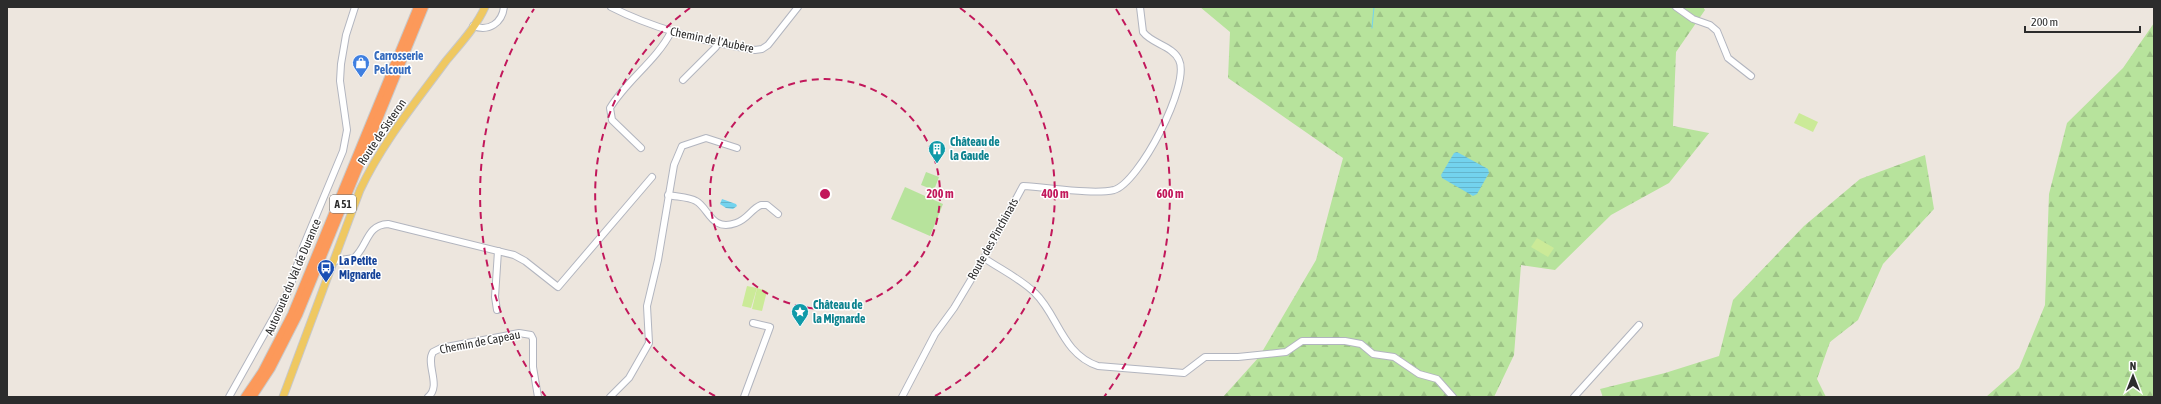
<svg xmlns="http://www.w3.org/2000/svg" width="2161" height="404" font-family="'Asap Condensed',sans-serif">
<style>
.green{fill:#b7e39c}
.forest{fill:url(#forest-firs)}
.pitch{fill:#cbea98}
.water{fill:url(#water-rules)}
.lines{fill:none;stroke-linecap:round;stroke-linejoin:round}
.stream{stroke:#73d3ee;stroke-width:1}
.minor-casing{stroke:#b2b5bf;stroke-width:8}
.major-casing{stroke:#c8c8c8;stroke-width:9}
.highway-casing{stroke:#c8c8c8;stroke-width:10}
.minor{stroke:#fff;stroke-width:6}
.major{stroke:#efc861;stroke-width:7}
.highway{stroke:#fc995a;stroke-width:8}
.ring{fill:none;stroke:#c2185b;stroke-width:2;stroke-dasharray:7 5}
.labels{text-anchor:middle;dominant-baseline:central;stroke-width:3;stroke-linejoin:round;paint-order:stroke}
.shield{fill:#fff;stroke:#6b6b6b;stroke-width:1}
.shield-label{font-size:11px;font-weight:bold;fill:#2c2c2c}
.street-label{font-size:12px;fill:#2c2c2c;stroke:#fff}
.shop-label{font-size:12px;font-weight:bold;fill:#366cbe;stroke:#fff;text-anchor:start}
.culture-label{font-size:12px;font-weight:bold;fill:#0d838f;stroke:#fff;text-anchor:start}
.transit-label{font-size:12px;font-weight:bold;fill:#164399;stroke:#fff;text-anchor:start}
.centre{fill:#c2185b;stroke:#fff;stroke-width:2}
.ring-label{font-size:12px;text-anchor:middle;font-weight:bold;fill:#c2185b;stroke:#fff;stroke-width:3;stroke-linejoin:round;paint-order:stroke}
</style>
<defs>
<pattern id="forest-firs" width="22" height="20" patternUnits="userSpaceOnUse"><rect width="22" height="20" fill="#b7e39c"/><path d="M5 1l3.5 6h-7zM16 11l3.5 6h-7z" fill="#9ec387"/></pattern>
<pattern id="water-rules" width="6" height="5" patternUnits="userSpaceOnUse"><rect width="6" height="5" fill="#73d3ee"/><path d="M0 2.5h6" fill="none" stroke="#64b5cc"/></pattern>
</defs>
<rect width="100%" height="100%" fill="#ede6de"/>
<g class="green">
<path d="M926,172l13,5 -5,13 -13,-5z"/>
<path d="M905,187l38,17 -13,32 -39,-17z"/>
</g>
<g class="forest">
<path d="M1200,7h503l2,3 -29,42 -3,74 36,7 -40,50 -58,32 -56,55 -34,-5 -7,90 -20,42h-271l36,-40 57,-97 27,-102 -115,-80 2,-46z"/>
<path d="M2154,23v374h-168l33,-29 26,-63 4,-111 18,-71 56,-55z"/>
<path d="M1925,155l9,54 -51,55 -25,56 -28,22 -13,37 9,18h-223l-3,-8 65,-16 54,-17 14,-56 71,-74 56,-47z"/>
</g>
<g class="pitch">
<path d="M1799,113l19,9 -5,10 -19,-9z"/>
<path d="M1537,238l17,10 -6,9 -17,-10z"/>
<path d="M747,286l10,2 -6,20 -9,-2z"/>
<path d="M757,288l10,3 -5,20 -10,-2z"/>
</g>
<g class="water">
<path d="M1457,152l31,17 1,4 -12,21 -4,2 -31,-18 -1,-3 13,-22z"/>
<path d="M722,199l14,5 1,2 -4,3 -7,-1 -6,-4z"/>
</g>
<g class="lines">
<path class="stream" d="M1372,28l2,-21"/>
<defs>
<g id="minor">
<path d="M611,7c45,23 94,35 144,43l7,-1 6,-4 30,-38"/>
<path d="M1676,7l17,12 17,6 7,6 11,27 23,18"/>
<path d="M473,26c16,6 29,-3 31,-19"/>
<path d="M683,80l33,-33 1,-5"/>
<path d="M641,148l-29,-28 -2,-12c17,-28 46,-47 61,-76"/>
<path d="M668,195c9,2 21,2 28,6 13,7 15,31 40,22 12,-4 15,-14 25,-18h6l11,9"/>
<path d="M984,258c16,11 37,21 51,35 23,22 27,61 63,73l86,7 21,-16h33l48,-5 16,-11h43l16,3 12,10 21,3 25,17 18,5 16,18"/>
<path d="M334,261l20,-3c14,-12 12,-33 34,-34l126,31 11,6 33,26 94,-110"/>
<path d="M497,310l-2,-13 3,-46"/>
<path d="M229,397l60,-107 14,-43 40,-96 4,-21 -7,-49 1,-17 5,-29 9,-28"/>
<path d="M428,397c14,-11 -3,-33 5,-45l8,-4 78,-15 12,2 2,4v28l5,30"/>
<path d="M610,397l19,-19 20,-35 -2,-37 11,-46 16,-95 8,-19 24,-8 31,10"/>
<path d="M744,397l26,-70 -17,-4"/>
<path d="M902,397l33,-63 19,-26 30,-50 39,-72c24,1 70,9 91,4 25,-7 77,-106 65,-130 -6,-14 -27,-16 -36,-28l-3,-25"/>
<path d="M1574,397l65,-72"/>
</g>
<path id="major" d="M283,397l77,-207c22,-47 55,-87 86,-129 14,-17 30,-34 39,-54"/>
<g id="highway">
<path d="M245,397l17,-25 30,-58 126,-307"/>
<path d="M252,397l19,-29 27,-53 126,-308"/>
</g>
</defs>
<use href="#minor" class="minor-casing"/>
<use href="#major" class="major-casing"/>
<use href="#highway" class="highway-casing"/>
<use href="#minor" class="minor"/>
<use href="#major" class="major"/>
<use href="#highway" class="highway"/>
</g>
<g class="ring">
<circle cx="825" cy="194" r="115"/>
<path d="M715 396A230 230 0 0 1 690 8M960 8A230 230 0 0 1 935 396"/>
<path d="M546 397A345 345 0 0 1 534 9M1116 9A345 345 0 0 1 1104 397"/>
</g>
<defs>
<symbol id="shop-pin" viewBox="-11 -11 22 30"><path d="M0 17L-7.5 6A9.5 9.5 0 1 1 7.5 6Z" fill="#3f7fe0" stroke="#fff"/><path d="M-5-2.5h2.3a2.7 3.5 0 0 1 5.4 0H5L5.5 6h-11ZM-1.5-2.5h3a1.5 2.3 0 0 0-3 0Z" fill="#fff"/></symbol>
<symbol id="building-pin" viewBox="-11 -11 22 30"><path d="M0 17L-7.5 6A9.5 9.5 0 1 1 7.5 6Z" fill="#0f9aa8" stroke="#fff"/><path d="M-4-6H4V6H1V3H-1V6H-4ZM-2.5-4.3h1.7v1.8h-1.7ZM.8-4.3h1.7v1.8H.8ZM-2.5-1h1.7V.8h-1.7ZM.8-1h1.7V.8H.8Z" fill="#fff"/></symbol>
<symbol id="bus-pin" viewBox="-11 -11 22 30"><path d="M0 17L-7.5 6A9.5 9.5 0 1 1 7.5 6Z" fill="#1a4fb4" stroke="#fff"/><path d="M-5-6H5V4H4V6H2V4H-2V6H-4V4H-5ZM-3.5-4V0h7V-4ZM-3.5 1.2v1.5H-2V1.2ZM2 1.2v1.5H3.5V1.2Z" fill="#fff"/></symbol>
<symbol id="sight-pin" viewBox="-11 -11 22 30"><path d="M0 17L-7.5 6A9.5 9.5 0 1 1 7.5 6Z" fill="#0f9aa8" stroke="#fff"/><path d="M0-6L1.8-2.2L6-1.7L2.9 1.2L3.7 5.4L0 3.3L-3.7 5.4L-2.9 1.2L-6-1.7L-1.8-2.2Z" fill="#fff"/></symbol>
</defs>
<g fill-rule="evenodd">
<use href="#shop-pin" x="351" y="53" width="20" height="27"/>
<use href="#building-pin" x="927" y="139" width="20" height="27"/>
<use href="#bus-pin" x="316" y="258" width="20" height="27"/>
<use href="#sight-pin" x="790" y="302" width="20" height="27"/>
</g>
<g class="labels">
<rect class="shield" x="330" y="195" width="26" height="18" rx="3"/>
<g class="shield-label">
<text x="343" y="204">A 51</text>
</g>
<g class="street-label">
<text transform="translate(712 40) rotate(12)">Chemin de l'Aubère</text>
<text transform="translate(382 132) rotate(-56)">Route de Sisteron</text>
<text transform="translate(993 239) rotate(-61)">Route des Pinchinats</text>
<text transform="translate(293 277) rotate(-67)">Autoroute du Val de Durance</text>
<text transform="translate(480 342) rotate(-11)">Chemin de Capeau</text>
</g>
<g class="shop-label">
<text x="374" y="56">Carrosserie<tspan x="374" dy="14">Pelcourt</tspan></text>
</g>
<g class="culture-label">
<text x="950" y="142">Château de<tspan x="950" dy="14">la Gaude</tspan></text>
<text x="813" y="305">Château de<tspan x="813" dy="14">la Mignarde</tspan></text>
</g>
<g class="transit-label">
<text x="339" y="261">La Petite<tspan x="339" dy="14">Mignarde</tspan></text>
</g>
</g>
<circle cx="825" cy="194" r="6" class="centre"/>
<g class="ring-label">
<text x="940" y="198">200 m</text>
<text x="1055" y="198">400 m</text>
<text x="1170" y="198">600 m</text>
</g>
<rect width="2161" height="404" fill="none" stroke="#2c2c2c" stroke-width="16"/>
<g transform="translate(2133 376)" stroke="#ffffff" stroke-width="3" paint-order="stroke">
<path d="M0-3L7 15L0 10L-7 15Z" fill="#2c2c2c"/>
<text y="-6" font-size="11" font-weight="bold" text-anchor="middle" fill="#2c2c2c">N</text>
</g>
<path d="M2025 26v6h115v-6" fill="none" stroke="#2c2c2c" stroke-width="2"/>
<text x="2031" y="26" font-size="12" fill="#2c2c2c" stroke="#ffffff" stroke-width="3" paint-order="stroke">200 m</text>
</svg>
